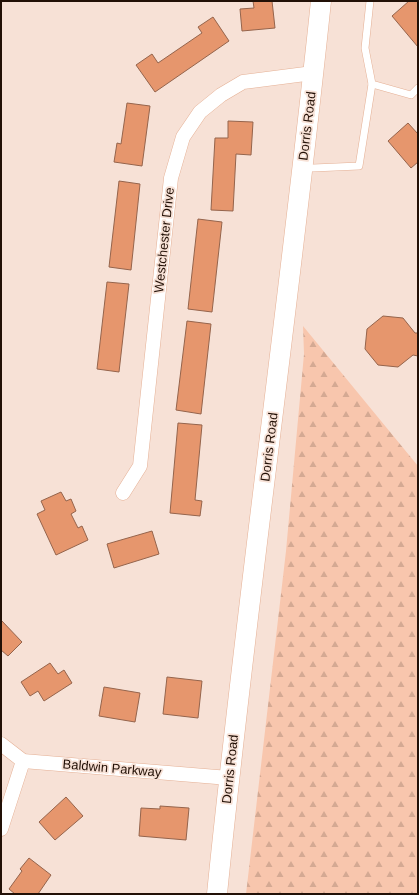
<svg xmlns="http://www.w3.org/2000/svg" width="419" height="895" font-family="Helvetica,sans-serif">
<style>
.forest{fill:url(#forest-firs)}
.building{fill:#e6966d;stroke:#95644c}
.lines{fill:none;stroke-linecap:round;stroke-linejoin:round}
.lane-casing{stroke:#e5b095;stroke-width:8}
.street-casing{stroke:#e5b095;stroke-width:15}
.secondary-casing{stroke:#e5b095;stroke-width:21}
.lane{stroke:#fff;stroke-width:7}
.street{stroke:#fff;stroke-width:14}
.secondary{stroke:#fff;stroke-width:20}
.labels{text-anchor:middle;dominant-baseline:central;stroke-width:3.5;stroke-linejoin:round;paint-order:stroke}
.street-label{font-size:13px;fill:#221006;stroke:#f7e1d6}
</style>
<defs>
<pattern id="forest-firs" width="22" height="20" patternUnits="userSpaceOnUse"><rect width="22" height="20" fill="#f8c6ad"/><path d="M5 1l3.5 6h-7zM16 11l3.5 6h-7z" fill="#d4a993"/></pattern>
</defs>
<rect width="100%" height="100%" fill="#f7e1d6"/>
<path class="forest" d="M303,326l115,140v428h-172l40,-343 18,-197z"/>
<g class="building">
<path d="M253,1h19l3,27 -33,3 -2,-22 14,-1z"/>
<path d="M409,1h9v46l-26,-31z"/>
<path d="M213,17l16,24 -74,51 -19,-27 16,-11 6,9 44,-30 -4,-6z"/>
<path d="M127,103l23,3 -8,60 -28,-4 3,-19 4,1z"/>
<path d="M228,121l25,1 -2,33 -15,-1 -3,57 -22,-1 4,-72h13z"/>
<path d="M408,123l10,11v28l-7,6 -23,-27z"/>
<path d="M119,181l21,3 -9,86 -22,-3z"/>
<path d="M198,219l24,3 -10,90 -24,-3z"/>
<path d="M107,282l22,2 -10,88 -22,-3z"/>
<path d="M383,316l20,2 12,15h3v23l-5,-1 -15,12 -20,-2 -13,-16 2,-20z"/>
<path d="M187,321l24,3 -10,90 -25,-4z"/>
<path d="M178,423l24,2 -7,75 7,1 -2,15 -30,-3z"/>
<path d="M61,492l5,9 5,-2 5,12 -5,3 7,14 4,-2 6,14 -32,15 -19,-41 8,-4 -4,-9z"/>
<path d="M152,531l7,23 -45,14 -7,-24z"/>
<path d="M1,620l21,22 -14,14 -7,-6z"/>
<path d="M50,663l8,11 6,-4 8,13 -28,18 -6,-10 -8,5 -9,-14z"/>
<path d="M167,677l35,4 -4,37 -35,-4z"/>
<path d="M104,687l36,6 -5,29 -36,-6z"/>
<path d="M66,797l17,19 -28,24 -16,-18z"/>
<path d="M160,806l29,2 -3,32 -47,-4 2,-28 19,1z"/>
<path d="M29,858l22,17 -13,19h-23l-6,-5 13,-18 -2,-2z"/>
</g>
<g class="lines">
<defs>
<g id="lane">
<path d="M370,1l-5,47 7,36 39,11 7,-7"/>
<path d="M304,167l9,1 46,-2 13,-82"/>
</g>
<g id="street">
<path d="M123,493l17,-27 31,-288 12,-41 17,-25 21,-17 22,-13 70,-9"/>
<path d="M1,744l22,17 206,17"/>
<path d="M1,829l22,-68"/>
</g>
<path id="secondary" d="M217,894c30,-298 73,-595 104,-893"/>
</defs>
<use href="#lane" class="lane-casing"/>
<use href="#street" class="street-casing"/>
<use href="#secondary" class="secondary-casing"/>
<use href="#lane" class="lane"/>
<use href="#street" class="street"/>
<use href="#secondary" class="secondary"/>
</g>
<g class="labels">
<g class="street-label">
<text transform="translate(307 126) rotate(-83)">Dorris Road</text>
<text transform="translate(164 240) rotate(-84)">Westchester Drive</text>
<text transform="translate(269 447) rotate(-83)">Dorris Road</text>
<text transform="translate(112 768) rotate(5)">Baldwin Parkway</text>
<text transform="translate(230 769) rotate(-84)">Dorris Road</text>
</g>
</g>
<rect width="419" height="895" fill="none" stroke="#221006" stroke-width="4"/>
</svg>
